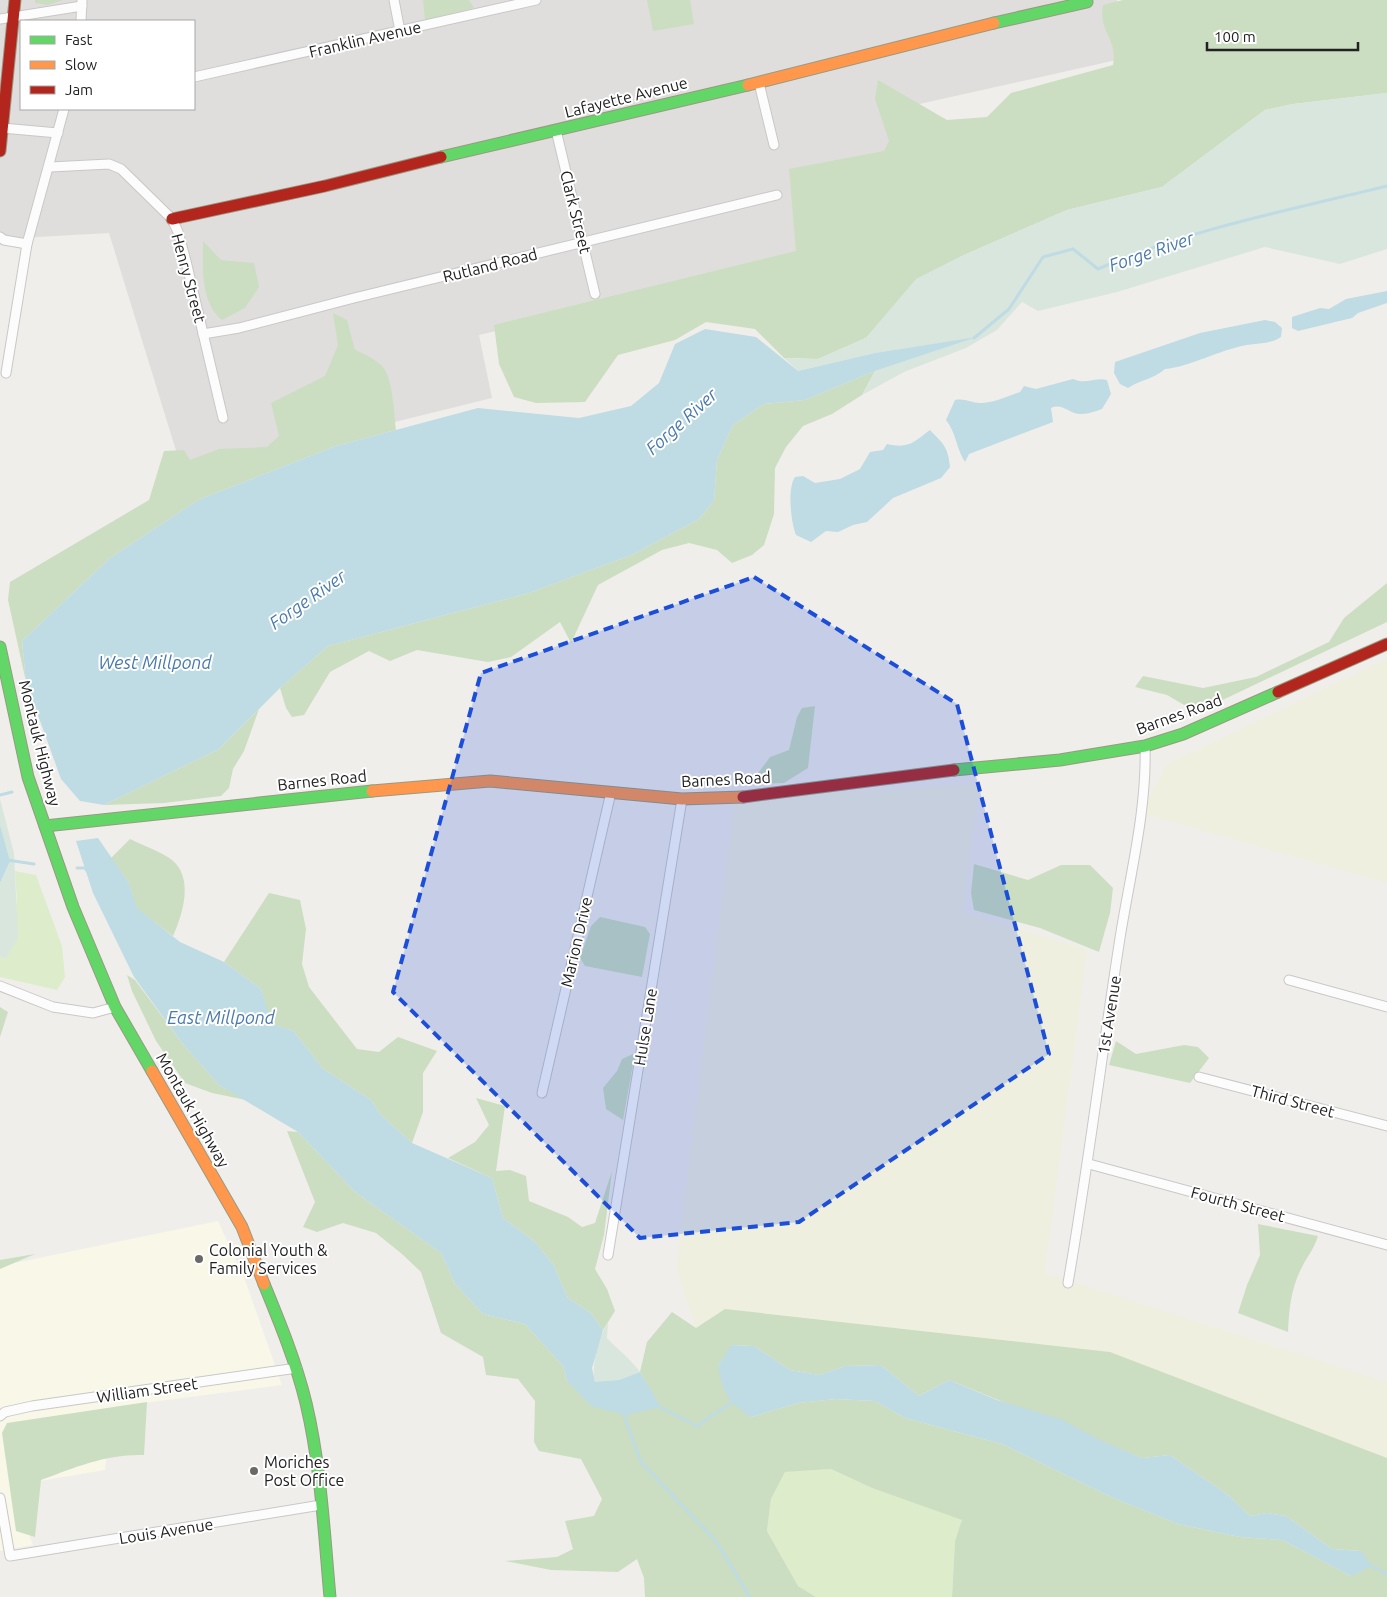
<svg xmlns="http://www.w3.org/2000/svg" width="1387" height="1597" font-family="Ubuntu,sans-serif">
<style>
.residential{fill:#dfdedc;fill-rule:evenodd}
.education{fill:#f8f7e8}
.farmland{fill:#efefdf}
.grass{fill:#ddeccb}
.forest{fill:#cbdec1;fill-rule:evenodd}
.wetland{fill:#d9e6de}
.water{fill:#bfdbe3}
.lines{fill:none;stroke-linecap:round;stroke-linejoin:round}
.stream{stroke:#bfdbe3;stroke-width:3}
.street-casing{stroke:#c9c8c7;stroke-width:11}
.fast-casing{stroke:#999a82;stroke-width:13}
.slow-casing{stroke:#999a82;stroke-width:13}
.jam-casing{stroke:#999a82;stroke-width:13}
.street{stroke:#fdfcfc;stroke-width:9}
.fast{stroke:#63d668;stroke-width:11}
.slow{stroke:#ff974d;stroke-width:11}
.jam{stroke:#b3261e;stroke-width:11}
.marked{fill:#1d4ed8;fill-opacity:0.2;stroke:#1d4ed8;stroke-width:4;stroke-dasharray:10 6;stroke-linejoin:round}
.poi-dot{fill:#6a6968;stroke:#fff;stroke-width:2}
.labels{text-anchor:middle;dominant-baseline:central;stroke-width:4;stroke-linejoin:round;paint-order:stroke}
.street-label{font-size:16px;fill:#222;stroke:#fff}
.poi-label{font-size:16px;fill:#222;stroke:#fff;text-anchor:start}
.water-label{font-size:18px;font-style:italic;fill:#4a7aab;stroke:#fff}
</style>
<rect width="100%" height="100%" fill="#f0eeeb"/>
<path class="residential" d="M0,0h1117l13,57 -233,52 10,44 -98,105 -330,77 13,63 -271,67 -35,18 -77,-250 -109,6zM21,21h173v88h-173z"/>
<path class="education" d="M218,1221l27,59 37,105 -169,22 -8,63 -95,16 23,59 -33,6v-285z"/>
<g class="farmland">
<path d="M1387,659v224l-246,-70 26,-49z"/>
<path d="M979,784l-16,128 124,38 -42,323 342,109v76l-277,-106 -385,-43 -29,19 -20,-59 59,-471z"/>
</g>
<g class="grass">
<path d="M15,871l21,4 26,71 3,31 -8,13 -57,-13v-20l5,2 12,-59z"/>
<path d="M831,1469l41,19 91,32 -8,21 -3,56h-136l-18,-11 -31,-55 4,-32 14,-27z"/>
</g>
<g class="forest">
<path d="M35,0h28l-15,5 -13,-2z"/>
<path d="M423,0h46l5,8 -49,12z"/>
<path d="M647,0h43l4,24 -41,7z"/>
<path d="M1123,0h264v93l-94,11 -28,6 -103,77 -95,23 -103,45 -47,24 -51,59 -48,21 -34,-1 -29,-29 -49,-7 -31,18 -57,15 -33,47 -49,1 -22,-6 -15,-33 -5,-39 302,-74 -7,-82 95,-18 5,-10 -14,-42 3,-19 69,40 40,-3 24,-24 102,-28c5,-27 -15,-33 -10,-60z"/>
<path d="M203,241l18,19 33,3 5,24 -14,21 -23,12c-22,-18 -19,-53 -19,-79z"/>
<path d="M333,313l14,7 8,30c9,4 19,8 27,16 11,11 12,48 14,64l-60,16 -138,54 -88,58 -88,83 4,41 -18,-82 2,-18 139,-82 15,-49 20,-1 6,10 29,-11 48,-2 12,-11 -8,-33 54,-27 13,-31z"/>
<path d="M875,371l-13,24 -30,19 -29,12 -17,21 -11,21 -1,46 -10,31 -12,10 -20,8 -15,-13 -28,-7 -27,7 -64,35 -27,58 -11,-21 -49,35 -23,5 -71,-12 -27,11 -21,-10 -39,21 -26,43 -12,2 -6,-9 -6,-20 48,-42 201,-53 105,-39 65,-35 15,-18 3,-41 16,-35 31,-21 41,-4z"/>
<path d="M1387,583v39l-175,83 -21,4 -24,-14 -32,-8 8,-11 60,12 53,-11 73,-35 15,-24z"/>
<path d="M815,706l-7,62 -24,15 -34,1 20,-27 19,-7 8,-33 5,-9z"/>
<path d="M259,709l-15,42 -11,18 -4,19 -8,8 -57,7 -60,2 115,-56z"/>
<path d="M130,839c12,6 32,13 42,21 22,18 11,54 1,76l-37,-28 -7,-25 -18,-25z"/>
<path d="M974,864l54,16 33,-15h29l23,23 -3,25 -11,39 -59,-24 -66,-18 -3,-17z"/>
<path d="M269,893l31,7 6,29 -4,35 7,23 48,62 22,3 19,-15 39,14 -14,22v39l-11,31 -31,-28 -10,-15 -49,-32 -28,-37 -23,-7 -10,-35 -37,-27z"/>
<path d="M600,917l45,10 5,7 -8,43 -57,-11 -5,-8 11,-32z"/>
<path d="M127,975l8,5 47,63 37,42 27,15 -34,-7 -27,-10 -29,-42 -24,-50z"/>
<path d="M0,1007l8,5 -8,25z"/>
<path d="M1116,1041l20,13 48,-9 14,2 11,11 -19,25 -81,-18z"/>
<path d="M635,1053l-12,67 -17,-11 -3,-21 14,-17 5,-12z"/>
<path d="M476,1098l29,8 -9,65 14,-1 16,6 3,25 39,16 14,10 13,-4 17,-52 -8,64 -9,34 12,20 8,22 -12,19 -12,-17 -23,-15 -15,-34 -19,-23 -31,-23 -11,-40 -44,-20 27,-16 14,-17z"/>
<path d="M287,1131l11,1 57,60 86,61 14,31 28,30 42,10 38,42 4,15 93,26 -20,-35 7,-30 25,-30 24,16 29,-19 385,43 277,106v139h-435l3,-56 7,-21 -90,-32 -41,-19 -46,3 -14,27 -4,32 31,55 18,11h-171l-1,-19 -7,-19 -19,13 -67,-2 -46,-9 52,-4 16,-8 -8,-28 29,-5 8,-17 -21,-40 -42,-8 -5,-9 1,-41 -17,-22 -32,-4 -3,-18 -42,-24 -20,-61 -19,-18 -26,-21 -33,-10 -26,9 -14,-5 12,-25zM732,1345l22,1 36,24 29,5 27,-9 35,-1 38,31 30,-16 193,78 28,-3 58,40 22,21 17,-3 19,3 46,33 29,2 -10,25 -69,-36 -42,-3 -62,-13 -67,-27 -109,-53 -97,-26 -30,-17 -39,-2 -38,4 -47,14 -33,-51z"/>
<path d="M1258,1224l60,12c-5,15 -10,19 -16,31 -11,21 -13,42 -14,65l-50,-19 9,-28 13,-30z"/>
<path d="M35,1254l-35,15v-9z"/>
<path d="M147,1402l-3,53c-38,-1 -68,12 -103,25l-6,57 -19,-6 -14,-98 5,-10z"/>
</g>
<g class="wetland">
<path d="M1387,93v156l-47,15 -75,-17 -148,45 -79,19 -16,-9 -25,28 -31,18 -62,24 -42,23 13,-24 98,-33 -98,15 -77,18 -14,-13 34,1 48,-21 50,-59 48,-24 103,-45 95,-23 103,-77 28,-6z"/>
<path d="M0,799l14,54 4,85 -13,21 -5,-2v-74l10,-22 -10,-35z"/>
<path d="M608,1322l-1,16c11,12 23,20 33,34l-21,8 -24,3c-4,-20 3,-43 13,-61z"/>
</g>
<g class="water">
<path d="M1387,291v12l-29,10 -6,5 -54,13 -6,-3v-11l28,-9 9,1 17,-10z"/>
<path d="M1265,320l10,2 7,6 -1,9c-10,7 -23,6 -34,8 -29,5 -57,22 -82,24 -11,10 -25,11 -37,19l-8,-4 -6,-11 1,-11 85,-29z"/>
<path d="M705,329l51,8 42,34 77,-18 102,-16 -102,34 -70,29 -41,4 -31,21 -16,35 -3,41 -15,18 -65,35 -105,39 -201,53 -48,42 -61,61 -115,56 -24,-4 -19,-22 -35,-97 -4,-41 88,-83 88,-58 138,-54 142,-38 101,10 52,-12 28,-23 16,-39z"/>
<path d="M1073,379c13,6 21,-2 34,1l4,14 -9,15c-6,2 -14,5 -20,5 -12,1 -19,-12 -31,-6l2,14 -84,32 -4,8c-9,-14 -9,-30 -19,-42l9,-20c10,-2 16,3 25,3 13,0 28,-7 40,-11l4,-6 12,3z"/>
<path d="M930,430c13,14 18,16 20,37l-9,11 -48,20 -26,24 -14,3 -15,7 -12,-1 -15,11 -15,-7c-5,-12 -9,-47 -1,-58l8,-1 12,7 25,-4 20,-10 10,-17 13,-2 4,-6c22,5 27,-2 43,-14z"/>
<path d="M0,825l10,36 -10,22z"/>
<path d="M98,838l31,45 8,25 43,34 44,20 37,27 11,35 22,7 28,37 49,32 10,15 31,28 80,35 11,40 31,23 19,23 15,34 23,15 12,17 -11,38 3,14 24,-2 21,-8 21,35 -35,8 -35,-9 -24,-25 -4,-15 -38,-42 -42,-10 -28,-30 -14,-31 -86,-61 -57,-60 -79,-47 -37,-42 -48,-66 -41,-84 -17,-52z"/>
<path d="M731,1345l23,1 36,24 29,5 27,-9 35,-1 38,31 30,-16 48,20 64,19 41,22 40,17 28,-3 58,40 22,21 17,-3 19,3 46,33 29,2 11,15 -21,10 -69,-36 -42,-3 -62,-13 -67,-27 -109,-53 -97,-26 -30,-17 -39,-2 -38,4 -47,14c-24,-15 -28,-24 -33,-51z"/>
</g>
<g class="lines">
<g class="stream">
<path d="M974,338l35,-29 34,-52 30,-8 25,20c92,-40 192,-59 289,-83"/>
<path d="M0,795l12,-3"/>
<path d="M0,859l34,5"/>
<path d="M77,868h8l2,3"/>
<path d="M658,1406l39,20 37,-25"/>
<path d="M623,1413l18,49 74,78 35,57"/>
<path d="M1370,1565l17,9"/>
</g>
<defs>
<g id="street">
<path d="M394,0l6,31"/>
<path d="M0,19l82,-13"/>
<path d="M81,21l1,-21"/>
<path d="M194,77l342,-77"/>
<path d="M759,83l15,62"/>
<path d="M2,128l56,5"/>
<path d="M556,130l39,164"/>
<path d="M50,167l59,-3 12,5 51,50 6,13 8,29 37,157"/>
<path d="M0,237l4,3 23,4"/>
<path d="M203,334l36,-6 115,-30 423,-103"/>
<path d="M6,373l21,-129 37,-135"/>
<path d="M1289,980l98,27"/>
<path d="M0,986l53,21 40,6 22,-6"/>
<path d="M1199,1077l188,49"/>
<path d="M542,1093l69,-301"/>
<path d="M1089,1164l298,81"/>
<path d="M608,1255l74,-456"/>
<path d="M1068,1283c20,-115 34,-230 52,-345 10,-63 27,-128 25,-192"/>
<path d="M0,1416l5,-4 27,-6 265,-38"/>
<path d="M0,1498l10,58 311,-51"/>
</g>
<g id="fast">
<path d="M994,23l93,-21"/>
<path d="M441,157l307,-72"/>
<path d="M0,647l28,130 45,130 42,100 37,64"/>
<path d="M954,770l106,-10 85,-14 38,-12 95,-42"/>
<path d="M45,826l327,-35"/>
<path d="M264,1284c16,39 32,78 42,119 15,63 18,129 24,194"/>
</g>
<g id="slow">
<path d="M748,85l246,-62"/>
<path d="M372,791l118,-10 192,18 61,-2"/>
<path d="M152,1071l90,156 22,57"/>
</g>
<g id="jam">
<path d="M0,151l15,-151"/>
<path d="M172,219l153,-33 116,-29"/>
<path d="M1278,692l109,-48"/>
<path d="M743,797l211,-27"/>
</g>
</defs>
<use href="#street" class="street-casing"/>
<use href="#fast" class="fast-casing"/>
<use href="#slow" class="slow-casing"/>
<use href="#jam" class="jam-casing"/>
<use href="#street" class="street"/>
<use href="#fast" class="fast"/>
<use href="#slow" class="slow"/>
<use href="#jam" class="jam"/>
</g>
<path class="marked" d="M754,577l203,127 92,350 -250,168 -159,16 -247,-246 88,-319z"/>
<g class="poi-dot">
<circle cx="199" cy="1259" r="5"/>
<circle cx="254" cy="1471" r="5"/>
</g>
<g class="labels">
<g class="street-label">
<text transform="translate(365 39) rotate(-13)">Franklin Avenue</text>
<text transform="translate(626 97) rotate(-14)">Lafayette Avenue</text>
<text transform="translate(576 212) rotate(76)">Clark Street</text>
<text transform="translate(490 265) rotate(-14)">Rutland Road</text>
<text transform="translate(189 278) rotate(75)">Henry Street</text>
<text transform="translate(1179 714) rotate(-20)">Barnes Road</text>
<text transform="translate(40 743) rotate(76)">Montauk Highway</text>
<text transform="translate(726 779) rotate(-3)">Barnes Road</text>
<text transform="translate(322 780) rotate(-6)">Barnes Road</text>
<text transform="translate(576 942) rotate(-77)">Marion Drive</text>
<text transform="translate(1109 1015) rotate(-81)">1st Avenue</text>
<text transform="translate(645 1027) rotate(-81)">Hulse Lane</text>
<text transform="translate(1293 1101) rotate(15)">Third Street</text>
<text transform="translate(193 1110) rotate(60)">Montauk Highway</text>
<text transform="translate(1238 1204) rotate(15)">Fourth Street</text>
<text transform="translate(147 1390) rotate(-8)">William Street</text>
<text transform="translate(166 1531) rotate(-9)">Louis Avenue</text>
</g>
<g class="poi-label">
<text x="209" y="1250">Colonial Youth &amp;<tspan x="209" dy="18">Family Services</tspan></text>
<text x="264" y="1462">Moriches<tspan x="264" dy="18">Post Office</tspan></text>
</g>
<g class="water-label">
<text transform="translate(1151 251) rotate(-19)">Forge River</text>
<text transform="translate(681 421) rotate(-42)">Forge River</text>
<text transform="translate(307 599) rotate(-35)">Forge River</text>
<text x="155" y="662">West Millpond</text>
<text x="221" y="1017">East Millpond</text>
</g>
</g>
<rect x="20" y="20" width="175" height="90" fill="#ffffff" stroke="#a7a7a7"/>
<rect x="30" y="36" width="25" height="8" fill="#63d668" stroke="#a7a7a7"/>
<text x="65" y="45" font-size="15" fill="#222222">Fast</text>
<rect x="30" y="61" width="25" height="8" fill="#ff974d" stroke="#a7a7a7"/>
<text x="65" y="70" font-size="15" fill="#222222">Slow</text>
<rect x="30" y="86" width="25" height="8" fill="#b3261e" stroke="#a7a7a7"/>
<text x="65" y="95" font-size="15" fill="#222222">Jam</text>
<path d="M1207 42v8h151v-8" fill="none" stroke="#222222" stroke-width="2.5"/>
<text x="1214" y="42" font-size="15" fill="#222222" stroke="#ffffff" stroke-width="4" paint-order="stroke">100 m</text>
</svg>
